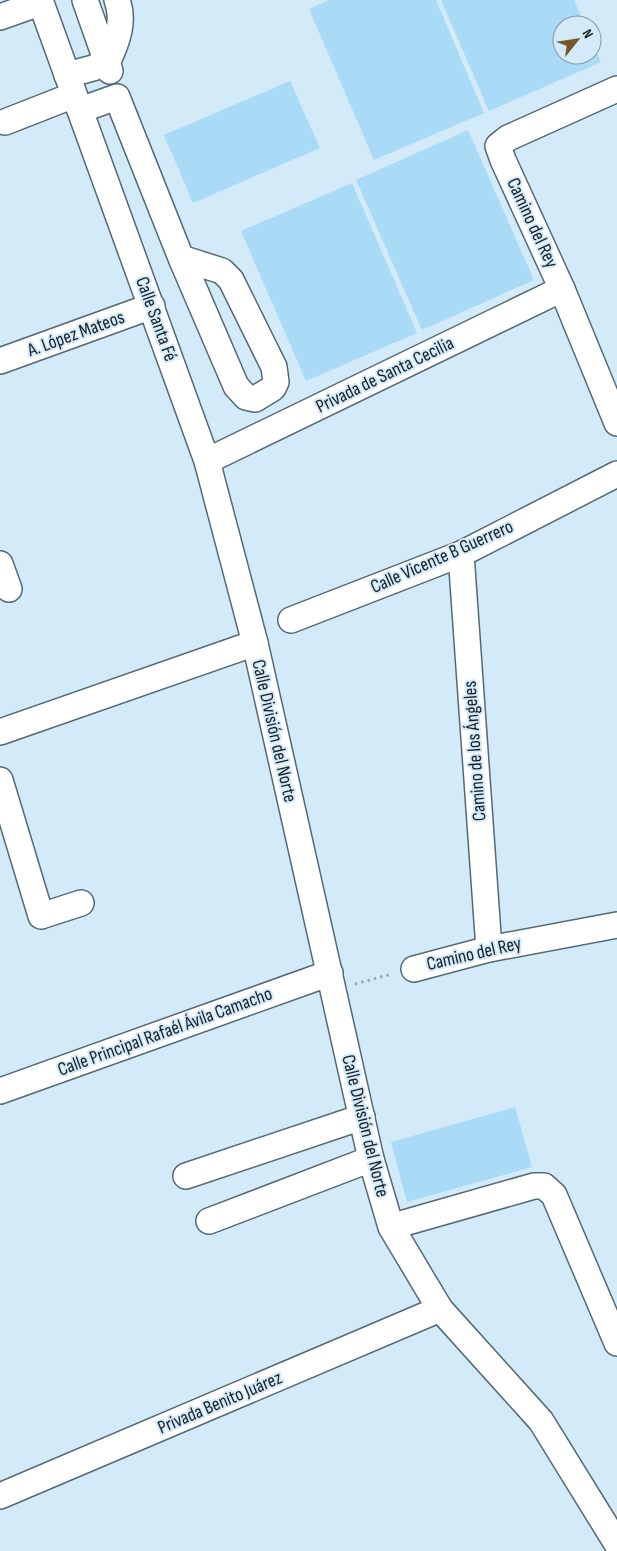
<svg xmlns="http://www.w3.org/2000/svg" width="617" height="1551" font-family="'Sofia Sans Condensed',sans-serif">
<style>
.green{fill:#a9daf6}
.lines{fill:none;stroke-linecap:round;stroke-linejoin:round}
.minor-casing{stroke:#546975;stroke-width:28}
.path{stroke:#97aab5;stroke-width:3;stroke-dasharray:2.5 4;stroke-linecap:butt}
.minor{stroke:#fff;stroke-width:25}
.labels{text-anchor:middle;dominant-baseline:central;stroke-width:4;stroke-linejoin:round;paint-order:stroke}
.street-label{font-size:19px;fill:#161f24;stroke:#d3eaf8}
</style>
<rect width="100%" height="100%" fill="#d3eaf8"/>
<g class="green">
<path d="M329,0h107l48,113 -110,47 -65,-151z"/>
<path d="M441,0h133l11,25h-23v30h30v-13l9,20 -112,49z"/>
<path d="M290,81l30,67 -127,55 -29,-68z"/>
<path d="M468,130l66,150 -112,50 -66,-150z"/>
<path d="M352,183l65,150 -111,48 -65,-150z"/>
<path d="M515,1107l17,60 -125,35 -16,-60z"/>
</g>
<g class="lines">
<defs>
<g id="minor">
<path d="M40,0l167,461 48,182 116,516 20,68 49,82 101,112 76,123"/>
<path d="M85,0l25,71"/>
<path d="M0,17l31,-11 9,-5"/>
<path d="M67,75l26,-7 15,-7c9,-19 17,-40 9,-61"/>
<path d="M617,89l-109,49 -10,8 5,14 59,129 55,134"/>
<path d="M80,110l37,-13 64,161 55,128 10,11 9,2 18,-11 3,-6 -2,-15 -43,-87 -9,-9 -41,-13"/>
<path d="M5,122l69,-27"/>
<path d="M0,361l152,-55"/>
<path d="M207,461l355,-172"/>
<path d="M461,554l28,395"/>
<path d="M0,564l9,25"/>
<path d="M291,620l170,-66 156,-80"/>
<path d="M0,732l255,-89"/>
<path d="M0,780l41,136 40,-13"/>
<path d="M414,969l75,-20 128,-24"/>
<path d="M0,1091l330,-118"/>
<path d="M186,1176l176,-59"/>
<path d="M209,1221l162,-62"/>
<path d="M404,1223l130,-37h10l10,9 63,148"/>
<path d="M0,1496l440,-187"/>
</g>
</defs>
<use href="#minor" class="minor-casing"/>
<path class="path" d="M355,984l37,-10"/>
<use href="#minor" class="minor"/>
</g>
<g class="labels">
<g class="street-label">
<text transform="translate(532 223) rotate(65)">Camino del Rey</text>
<text transform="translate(156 319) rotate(70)">Calle Santa Fé</text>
<text transform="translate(76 334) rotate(-20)">A. López Mateos</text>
<text transform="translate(385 375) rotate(-26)">Privada de Santa Cecilia</text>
<text transform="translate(442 557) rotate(-24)">Calle Vicente B Guerrero</text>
<text transform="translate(274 731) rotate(77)">Calle División del Norte</text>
<text transform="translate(475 751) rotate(-94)">Camino de los Ángeles</text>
<text transform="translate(474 954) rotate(-13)">Camino del Rey</text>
<text transform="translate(165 1032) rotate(-20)">Calle Principal Rafaél Ávila Camacho</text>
<text transform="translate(365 1126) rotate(76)">Calle División del Norte</text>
<text transform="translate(220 1403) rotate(-23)">Privada Benito Juárez</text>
</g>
</g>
<g transform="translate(577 40) rotate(60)"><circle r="24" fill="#d3eaf8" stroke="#8799a3"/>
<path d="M0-4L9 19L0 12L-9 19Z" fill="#75562b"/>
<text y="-8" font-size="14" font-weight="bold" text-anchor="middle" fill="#161f24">N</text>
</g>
</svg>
